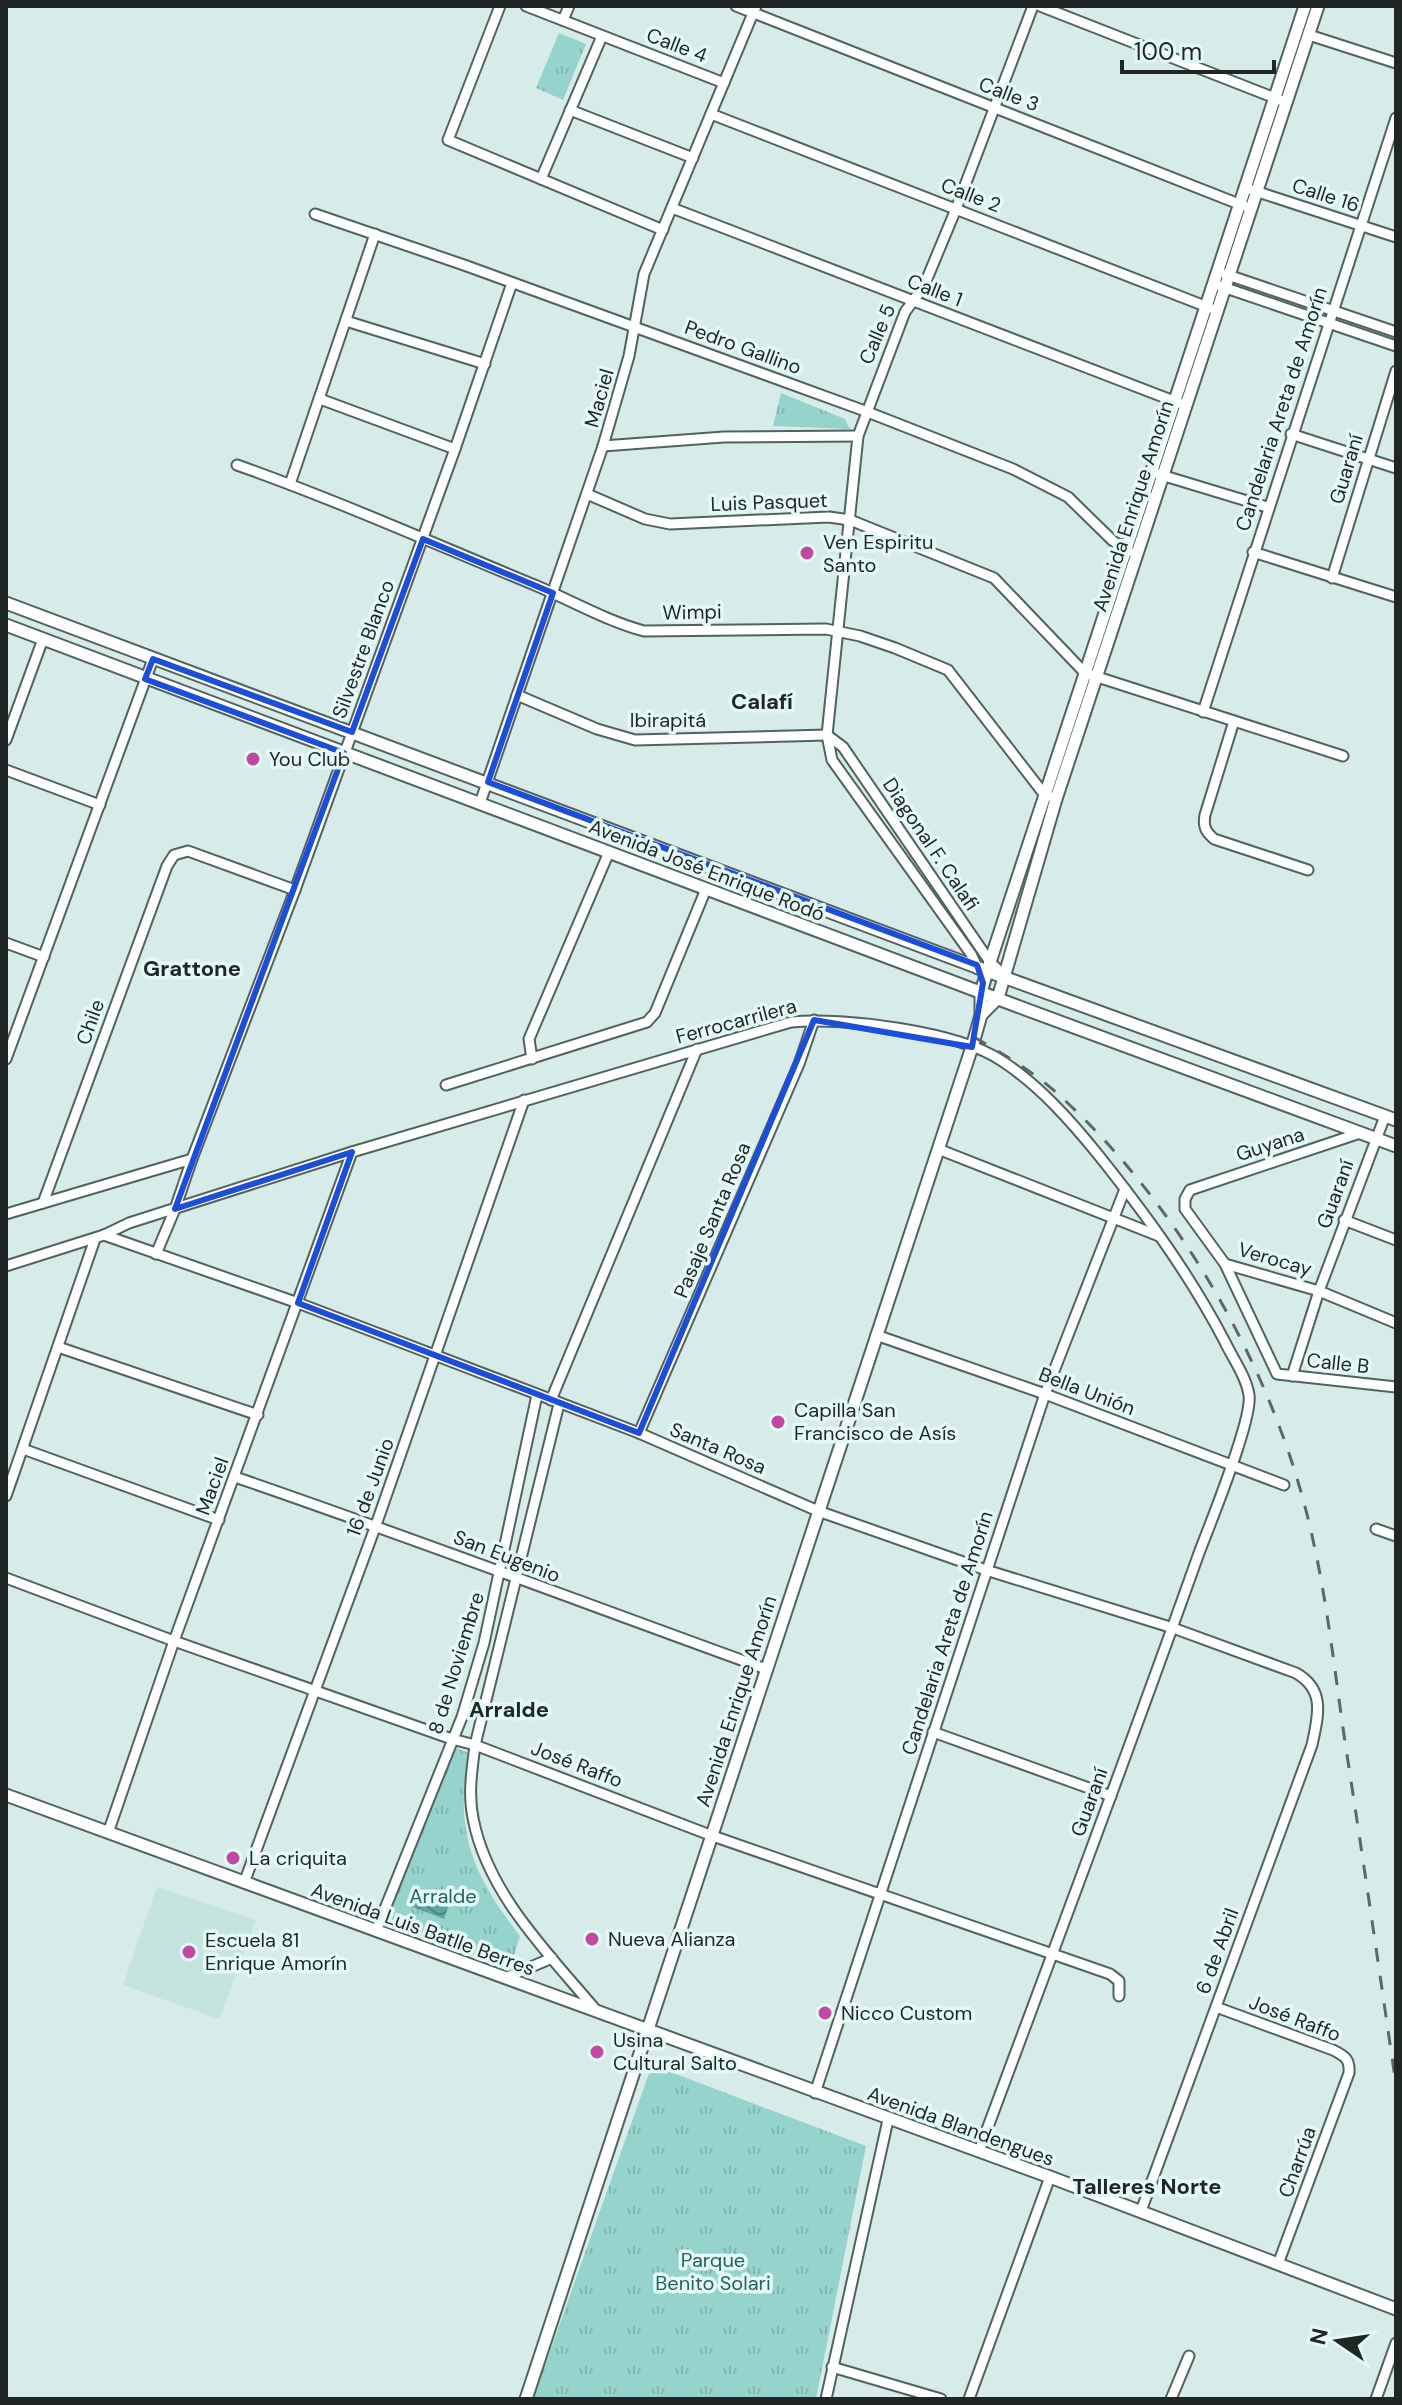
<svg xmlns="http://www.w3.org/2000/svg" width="1402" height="2405" font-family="'DM Sans',sans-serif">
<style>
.built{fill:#c5e3df}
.park{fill:url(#park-tufts)}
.water{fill:url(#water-waves)}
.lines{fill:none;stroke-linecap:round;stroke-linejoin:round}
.minor-casing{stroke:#516261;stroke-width:13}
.tertiary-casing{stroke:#516261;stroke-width:15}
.minor{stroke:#fff;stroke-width:9}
.tertiary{stroke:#fff;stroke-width:11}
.rail{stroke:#5c6866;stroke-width:3;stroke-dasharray:14 14;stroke-linecap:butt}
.marked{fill:none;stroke:#1d4ed8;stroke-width:6;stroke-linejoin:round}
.poi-dot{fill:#c04aa2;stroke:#e4f9f6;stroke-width:3}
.labels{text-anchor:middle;stroke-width:7;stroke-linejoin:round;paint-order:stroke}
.street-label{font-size:20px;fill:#1f2625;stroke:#e4f9f6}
.poi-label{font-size:20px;fill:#1f2625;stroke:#e4f9f6;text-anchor:start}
.park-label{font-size:20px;fill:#25625d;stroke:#e4f9f6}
.neighbourhood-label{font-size:22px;font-weight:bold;fill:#1f2625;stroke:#e4f9f6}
</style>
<defs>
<pattern id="park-tufts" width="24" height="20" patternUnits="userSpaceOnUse" patternTransform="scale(2)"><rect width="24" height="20" fill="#96d3cd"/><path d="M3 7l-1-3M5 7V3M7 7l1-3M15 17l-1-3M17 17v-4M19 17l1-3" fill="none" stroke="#81b5b0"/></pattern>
<pattern id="water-waves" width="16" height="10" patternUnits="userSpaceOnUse" patternTransform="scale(2)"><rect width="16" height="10" fill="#5da6a0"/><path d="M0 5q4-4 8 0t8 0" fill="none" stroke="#4c8782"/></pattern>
</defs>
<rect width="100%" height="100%" fill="#d7ebe9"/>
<!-- built -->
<polygon class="built" points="157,1887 256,1920 219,2019 123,1985"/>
<!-- park -->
<g class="park">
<polygon points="559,33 586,44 563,100 536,88"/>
<polygon points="781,393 845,419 850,429 773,426"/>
<path d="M 456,1748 L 467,1752 C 466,1773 463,1794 464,1814 C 468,1864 491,1898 520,1936 L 510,1968 L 395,1923 L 387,1918 Z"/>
<polygon points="652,2065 866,2146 816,2399 533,2399"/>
</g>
<!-- water -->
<polygon class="water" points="417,1889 450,1902 444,1919 410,1906"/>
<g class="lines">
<!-- minor casing -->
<g class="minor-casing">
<g id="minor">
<polyline points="500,6 448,140 663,230"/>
<polyline points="526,6 724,83"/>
<polyline points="736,6 1244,206"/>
<polyline points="1040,6 1280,100"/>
<polyline points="563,20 569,6"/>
<polyline points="1309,35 1396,63"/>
<polyline points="570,110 693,158"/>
<polyline points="711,114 1210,308"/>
<polyline points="541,179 602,36"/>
<polyline points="1252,190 1396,237"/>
<polyline points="672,208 1179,403"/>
<polyline points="315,214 464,265 865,411 1013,469 1068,497 1113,541 1129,551"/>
<polyline points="1225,274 1396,332"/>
<polyline points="1220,286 1396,346"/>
<polyline points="346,321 485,364"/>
<polyline points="320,399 455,449"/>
<polyline points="1291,434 1396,468"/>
<polyline points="603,446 724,437 858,436"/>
<path d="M 237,465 C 339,501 437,545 537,586 C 572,601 607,621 644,631 L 826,629 L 860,636 L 895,648 L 948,670 L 1044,794 L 1049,796"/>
<polyline points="1158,474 1267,507"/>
<polyline points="290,484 375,234"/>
<polyline points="587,494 645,519 670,524 829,517 850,520 994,578 1085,673 1343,756"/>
<polyline points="1253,552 1396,597"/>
<polyline points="1332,578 1396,371"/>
<polyline points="517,695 597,729 635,740 827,735"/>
<polyline points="1203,712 1396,118"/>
<path d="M 1234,721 L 1205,815 C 1203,826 1205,831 1214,839 L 1308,870"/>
<polyline points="827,735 843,747 990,962 1004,975"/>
<polyline points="6,740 43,639"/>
<polyline points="6,770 100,805"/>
<polyline points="480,803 603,446 629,356 644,274 756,6"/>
<polyline points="6,943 44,957"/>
<polyline points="978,969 971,954 832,760 827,735 858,436 905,312 924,286 956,209 1033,6"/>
<polyline points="6,1059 153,659"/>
<polyline points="532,1059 529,1039 609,852"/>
<polyline points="446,1085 647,1022 655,1013 706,889"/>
<polyline points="1360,1133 1190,1190 1185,1199 1185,1209 1225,1264 1319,1291 1396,1323"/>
<polyline points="938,1149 1159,1236"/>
<polyline points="43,1203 167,866 174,855 188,851 295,890"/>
<polyline points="6,1214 192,1159"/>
<polyline points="1344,1220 1396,1240"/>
<path d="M 104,1235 L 129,1223 L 352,1152 L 791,1022 C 843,1017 958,1031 1002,1061 C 1040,1086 1071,1121 1100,1157 C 1147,1216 1190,1275 1225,1342 C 1233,1359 1246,1376 1249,1395 C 1253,1419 1210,1524 1199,1553 C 1128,1753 1053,1952 979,2151"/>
<polyline points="156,1254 175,1209 192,1159 295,890 455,449 512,283"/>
<polyline points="1225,1264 1277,1374 1396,1387"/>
<path d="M 6,1266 L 104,1235 L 298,1303 L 639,1433 L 818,1511 L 986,1570 L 1173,1628 L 1296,1673 C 1326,1690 1318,1716 1312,1745 L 1141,2211"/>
<polyline points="876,1335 1045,1394 1284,1485"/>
<polyline points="58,1347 258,1415"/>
<polyline points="1292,1376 1319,1291 1385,1116"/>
<polyline points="551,1400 697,1049"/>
<path d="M 559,1404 L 475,1745 C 472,1769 468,1794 473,1818 C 487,1893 548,1953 595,2009"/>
<polyline points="639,1433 799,1064 814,1020"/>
<polyline points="23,1449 219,1520"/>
<path d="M 235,1477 C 413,1538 589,1605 766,1669"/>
<polyline points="6,1496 95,1239"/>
<polyline points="1376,1529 1396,1536"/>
<polyline points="6,1578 174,1641 452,1739 475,1745 710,1835 1110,1974 1119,1981 1119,1996"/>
<polyline points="933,1732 1111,1796"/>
<polyline points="108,1833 174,1641 352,1152"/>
<polyline points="244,1883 376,1525 524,1100"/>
<polyline points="376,1931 462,1717 484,1643 537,1395"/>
<polyline points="505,1978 552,1958"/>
<path d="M 1216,2007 L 1333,2050 C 1345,2056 1350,2059 1349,2073 L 1278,2264"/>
<polyline points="815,2093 1045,1394 1125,1189"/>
<polyline points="832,2367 941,2399"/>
<polyline points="826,2399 888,2120"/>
<polyline points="969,2399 1050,2177"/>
<polyline points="1171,2399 1189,2356"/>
<polyline points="1376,2399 1396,2343"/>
</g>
</g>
<!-- tertiary casing -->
<g class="tertiary-casing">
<g id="tertiary">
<polyline points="6,603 987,971 1396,1120"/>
<polyline points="6,625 1025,1009 1396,1146"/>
<polyline points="981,1015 998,998 1056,799 1318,6"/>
<polyline points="6,1795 1050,2177 1396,2309"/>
<polyline points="526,2399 972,1047 981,1015 981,992 990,962 1305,6"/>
</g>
</g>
<!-- minor -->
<use href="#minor" class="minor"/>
<!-- tertiary -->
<use href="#tertiary" class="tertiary"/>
<!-- rail -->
<path class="rail" d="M 974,1037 C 1003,1054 1034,1072 1059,1095 C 1182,1207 1278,1377 1313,1540 C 1329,1611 1336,1684 1347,1755 C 1364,1865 1380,1975 1396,2085"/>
</g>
<!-- marked area -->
<path class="marked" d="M 423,539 L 553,593 L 488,782 L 977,965 L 983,983 L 972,1047 L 814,1020 L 639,1433 L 298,1303 L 352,1152 L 175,1209 L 344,753 L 145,679 L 153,659 L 352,732 Z"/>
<!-- markers -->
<g class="poi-dot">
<circle cx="807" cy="553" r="8"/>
<circle cx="253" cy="759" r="8"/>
<circle cx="778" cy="1422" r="8"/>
<circle cx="233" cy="1858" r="8"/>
<circle cx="592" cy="1939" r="8"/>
<circle cx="189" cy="1952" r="8"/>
<circle cx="825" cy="2013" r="8"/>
<circle cx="597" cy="2052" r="8"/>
</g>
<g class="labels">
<!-- street labels -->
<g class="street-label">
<text transform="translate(677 45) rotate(21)" y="7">Calle 4</text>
<text transform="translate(1009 94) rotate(21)" y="7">Calle 3</text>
<text transform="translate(971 195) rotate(21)" y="7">Calle 2</text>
<text transform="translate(1326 195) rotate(18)" y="7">Calle 16</text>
<text transform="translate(935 290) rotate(21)" y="7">Calle 1</text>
<text transform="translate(877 334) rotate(-67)" y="7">Calle 5</text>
<text transform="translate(743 347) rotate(20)" y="7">Pedro Gallino</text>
<text transform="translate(599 398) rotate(-74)" y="7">Maciel</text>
<text transform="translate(1281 409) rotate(-72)" y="7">Candelaria Areta de Amorín</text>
<text transform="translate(1346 469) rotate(-73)" y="7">Guaraní</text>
<text transform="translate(769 502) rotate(-2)" y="7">Luis Pasquet</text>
<text transform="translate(1133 506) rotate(-72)" y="7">Avenida Enrique Amorín</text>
<text transform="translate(692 612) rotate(-1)" y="7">Wimpi</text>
<text transform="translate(363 649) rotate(-70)" y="7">Silvestre Blanco</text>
<text x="668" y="727">Ibirapitá</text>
<text transform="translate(931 844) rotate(56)" y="7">Diagonal F. Calafi</text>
<text transform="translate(707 870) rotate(21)" y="7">Avenida José Enrique Rodó</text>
<text transform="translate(736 1021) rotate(-15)" y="7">Ferrocarrilera</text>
<text transform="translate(90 1022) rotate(-70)" y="7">Chile</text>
<text transform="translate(1270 1144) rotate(-18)" y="7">Guyana</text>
<text transform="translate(1335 1194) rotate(-70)" y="7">Guaraní</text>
<text transform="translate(712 1220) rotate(-67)" y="7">Pasaje Santa Rosa</text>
<text transform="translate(1275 1259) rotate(16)" y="7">Verocay</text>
<text transform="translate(1338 1363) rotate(6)" y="7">Calle B</text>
<text transform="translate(1087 1391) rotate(21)" y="7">Bella Unión</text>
<text transform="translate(718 1448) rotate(23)" y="7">Santa Rosa</text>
<text transform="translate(212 1486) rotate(-70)" y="7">Maciel</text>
<text transform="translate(370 1487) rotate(-70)" y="7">16 de Junio</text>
<text transform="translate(507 1556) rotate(21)" y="7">San Eugenio</text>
<text transform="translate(947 1633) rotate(-72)" y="7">Candelaria Areta de Amorín</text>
<text transform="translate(456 1663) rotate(-73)" y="7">8 de Noviembre</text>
<text transform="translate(736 1701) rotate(-72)" y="7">Avenida Enrique Amorín</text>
<text transform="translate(577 1764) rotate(21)" y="7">José Raffo</text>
<text transform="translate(1089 1802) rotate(-70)" y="7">Guaraní</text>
<text transform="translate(423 1929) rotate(20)" y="7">Avenida Luis Batlle Berres</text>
<text transform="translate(1217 1951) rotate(-70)" y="7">6 de Abril</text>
<text transform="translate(1295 2018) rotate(21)" y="7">José Raffo</text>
<text transform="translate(961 2126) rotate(20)" y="7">Avenida Blandengues</text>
<text transform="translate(1297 2162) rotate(-70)" y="7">Charrúa</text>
</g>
<!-- poi labels -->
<g class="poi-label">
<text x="823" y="549">Ven Espiritu<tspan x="823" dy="23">Santo</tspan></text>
<text x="269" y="766">You Club</text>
<text x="794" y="1417">Capilla San<tspan x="794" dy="23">Francisco de Asís</tspan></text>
<text x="249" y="1865">La criquita</text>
<text x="608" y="1946">Nueva Alianza</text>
<text x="205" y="1947">Escuela 81<tspan x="205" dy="23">Enrique Amorín</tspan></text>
<text x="841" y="2020">Nicco Custom</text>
<text x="613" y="2047">Usina<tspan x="613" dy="23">Cultural Salto</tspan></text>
</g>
<!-- park labels -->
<g class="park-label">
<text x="443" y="1903">Arralde</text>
<text x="713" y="2267">Parque<tspan x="713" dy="23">Benito Solari</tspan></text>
</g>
<!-- neighbourhood labels -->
<g class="neighbourhood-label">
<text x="762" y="709">Calafí</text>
<text x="192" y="976">Grattone</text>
<text x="509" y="1717">Arralde</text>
<text x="1147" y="2194">Talleres Norte</text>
</g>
</g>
<!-- border -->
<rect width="1402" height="2405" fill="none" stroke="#1f2625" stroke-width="16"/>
<!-- north arrow -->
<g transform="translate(1338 2341) rotate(283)" stroke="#e4f9f6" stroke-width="6" paint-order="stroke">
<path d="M0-6L14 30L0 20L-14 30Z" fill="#1f2625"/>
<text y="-12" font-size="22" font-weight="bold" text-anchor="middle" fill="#1f2625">N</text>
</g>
<!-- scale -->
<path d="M1122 60v12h152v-12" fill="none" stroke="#1f2625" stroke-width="4"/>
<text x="1134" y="60" font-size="24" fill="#1f2625" stroke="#e4f9f6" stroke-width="6" paint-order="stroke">100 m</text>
</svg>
